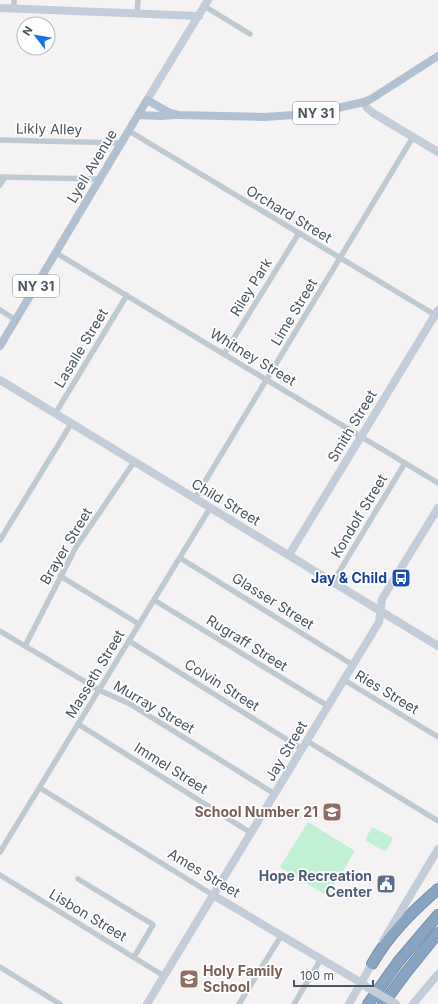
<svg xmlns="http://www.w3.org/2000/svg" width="438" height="1004" font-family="Inter,sans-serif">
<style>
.green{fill:#c0f1d4}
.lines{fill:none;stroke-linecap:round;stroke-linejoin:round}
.highway-casing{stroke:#738fad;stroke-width:12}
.street{stroke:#bfc9d1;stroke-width:5.5}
.secondary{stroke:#c2cdd9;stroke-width:8}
.primary{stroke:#b1c1d1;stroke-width:8}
.highway{stroke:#88a4c1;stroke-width:10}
.secondary-bridge{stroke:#c2cdd9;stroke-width:8}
.labels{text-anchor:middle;stroke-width:3.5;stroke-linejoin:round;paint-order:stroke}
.shield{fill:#fff;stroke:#808890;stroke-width:1}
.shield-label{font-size:13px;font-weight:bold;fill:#495560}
.street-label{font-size:14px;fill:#495560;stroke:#fff}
.transit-label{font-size:14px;font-weight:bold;fill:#164399;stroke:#fff;text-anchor:end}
.education-label{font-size:14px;font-weight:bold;fill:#785e54;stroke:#fff;text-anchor:end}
.service-label{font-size:14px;font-weight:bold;fill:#4e5e75;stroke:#fff;text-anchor:end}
</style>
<rect width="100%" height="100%" fill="#f4f2f2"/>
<!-- green -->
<g class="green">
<polygon points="308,822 355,851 329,894 324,894 280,867"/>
<polygon points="372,827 393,838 387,850 384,851 366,841 366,838"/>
</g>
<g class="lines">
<!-- highway casing -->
<g class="highway-casing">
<g id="highway">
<path d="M 372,964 C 389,934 412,912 438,889"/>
<polyline points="368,1004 398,962 438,915"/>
<polyline points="383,1004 405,974 438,933"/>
</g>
</g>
<!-- street -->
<g class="street">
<polyline points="204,6 250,34"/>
<polyline points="14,8 14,0"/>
<polyline points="137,13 138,0"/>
<polyline points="129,131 437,316"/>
<polyline points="0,140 122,143"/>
<polyline points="0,177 100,179"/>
<polyline points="0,185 5,177"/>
<polyline points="56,253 438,483"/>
<polyline points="0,310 16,320"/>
<polyline points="224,354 299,233"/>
<polyline points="55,414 127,295"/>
<polyline points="195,498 413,137"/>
<polyline points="0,540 71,424"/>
<polyline points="180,558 353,665"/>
<polyline points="60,576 139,624"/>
<polyline points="333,582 405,463"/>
<polyline points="154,600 328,706"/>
<polyline points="0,631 99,690 130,704 275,794"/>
<polyline points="129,641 302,749"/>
<polyline points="25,646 76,547 134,462"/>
<polyline points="344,680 438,737"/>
<polyline points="78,724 251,833"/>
<polyline points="307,741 438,821"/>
<polyline points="40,788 213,895"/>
<polyline points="0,852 210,508"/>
<polyline points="0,875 164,976"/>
<polyline points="78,879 152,924 153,925 134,957"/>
<polyline points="0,967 60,1004"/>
<polyline points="239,1004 281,936"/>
<polyline points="294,1004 321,959"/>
</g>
<!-- secondary -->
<g class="secondary">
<polyline points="0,8 199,16"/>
<polyline points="147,100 208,0"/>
<polyline points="364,102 367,108 373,113 438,152"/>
<polyline points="0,380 438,646"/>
<polyline points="289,555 438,310"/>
<polyline points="213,895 365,985"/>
<polyline points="383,941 438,849"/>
<polyline points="147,1004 379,622 382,599 438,508"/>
<polyline points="349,1004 374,960"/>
<polyline points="413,1004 438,974"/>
</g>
<!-- primary -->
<g class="primary">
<polyline points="138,115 161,116 174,115"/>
<polyline points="0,346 147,100 170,113 179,115 265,117 293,115 311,114 364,102 371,99 438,56"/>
</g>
<!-- highway -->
<use href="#highway" class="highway"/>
<!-- secondary-bridge -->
<polyline class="secondary-bridge" points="365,986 396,1004"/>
</g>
<!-- icons -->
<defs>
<g id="bus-square" transform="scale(1)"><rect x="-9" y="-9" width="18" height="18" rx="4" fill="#1a4fb4" stroke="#fff"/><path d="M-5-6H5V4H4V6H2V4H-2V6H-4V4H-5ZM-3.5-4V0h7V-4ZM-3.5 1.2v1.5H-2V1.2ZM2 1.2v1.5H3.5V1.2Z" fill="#fff"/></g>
<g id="school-square" transform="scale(1)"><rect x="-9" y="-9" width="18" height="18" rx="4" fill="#8d6e63" stroke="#fff"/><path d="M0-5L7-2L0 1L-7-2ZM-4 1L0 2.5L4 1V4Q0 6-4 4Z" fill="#fff"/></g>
<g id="civic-square" transform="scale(1)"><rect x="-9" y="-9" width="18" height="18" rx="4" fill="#5c6f8a" stroke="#fff"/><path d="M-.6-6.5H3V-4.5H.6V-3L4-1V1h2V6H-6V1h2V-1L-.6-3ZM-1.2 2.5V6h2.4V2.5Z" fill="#fff"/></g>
</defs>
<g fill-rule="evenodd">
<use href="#bus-square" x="401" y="578"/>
<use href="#school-square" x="332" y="812"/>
<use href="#civic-square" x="386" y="884"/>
<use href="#school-square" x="189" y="979"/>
</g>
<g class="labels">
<!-- shield labels -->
<g class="shield">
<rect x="293" y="102" width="46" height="22" rx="3"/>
<rect x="13" y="275" width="46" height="22" rx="3"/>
</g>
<g class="shield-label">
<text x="316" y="118">NY 31</text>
<text x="36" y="291">NY 31</text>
</g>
<!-- street labels -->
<g class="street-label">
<text transform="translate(49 129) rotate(1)" y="5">Likly Alley</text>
<text transform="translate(92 166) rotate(-59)" y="5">Lyell Avenue</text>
<text transform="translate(289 214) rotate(31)" y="5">Orchard Street</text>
<text transform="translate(251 287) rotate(-58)" y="5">Riley Park</text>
<text transform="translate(294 312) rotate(-59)" y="5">Lime Street</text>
<text transform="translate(81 348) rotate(-59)" y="5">Lasalle Street</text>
<text transform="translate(253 357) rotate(31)" y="5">Whitney Street</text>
<text transform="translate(352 426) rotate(-59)" y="5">Smith Street</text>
<text transform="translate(226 502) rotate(31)" y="5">Child Street</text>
<text transform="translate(359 516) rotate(-59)" y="5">Kondolf Street</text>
<text transform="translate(66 546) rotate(-59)" y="5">Brayer Street</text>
<text transform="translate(273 601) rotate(32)" y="5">Glasser Street</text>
<text transform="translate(247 643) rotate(32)" y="5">Rugraff Street</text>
<text transform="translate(95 674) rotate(-59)" y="5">Masseth Street</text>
<text transform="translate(222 685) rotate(32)" y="5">Colvin Street</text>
<text transform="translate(387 692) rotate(31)" y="5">Ries Street</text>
<text transform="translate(154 707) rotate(30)" y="5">Murray Street</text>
<text transform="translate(286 751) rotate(-59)" y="5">Jay Street</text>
<text transform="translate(171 768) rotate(32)" y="5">Immel Street</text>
<text transform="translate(204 873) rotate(31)" y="5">Ames Street</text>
<text transform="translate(88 915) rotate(31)" y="5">Lisbon Street</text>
</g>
<!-- transit labels -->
<g class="transit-label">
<text x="387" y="583">Jay &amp; Child</text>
</g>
<!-- education labels -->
<g class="education-label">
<text x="318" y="817">School Number 21</text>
<text x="203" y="976" text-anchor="start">Holy Family<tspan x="203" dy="16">School</tspan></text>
</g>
<!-- service labels -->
<g class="service-label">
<text x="372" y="881">Hope Recreation<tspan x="372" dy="16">Center</tspan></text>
</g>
</g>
<!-- north arrow -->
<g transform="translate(36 36) rotate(301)"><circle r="19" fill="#ffffff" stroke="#b6bbbf"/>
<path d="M0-3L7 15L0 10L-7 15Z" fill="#1471ec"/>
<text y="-6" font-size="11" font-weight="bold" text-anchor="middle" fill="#495560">N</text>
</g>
<!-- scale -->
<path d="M294 980v6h79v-6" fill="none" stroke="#495560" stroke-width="2"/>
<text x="300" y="980" font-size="12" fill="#495560" stroke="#ffffff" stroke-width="3" paint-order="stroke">100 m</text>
</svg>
